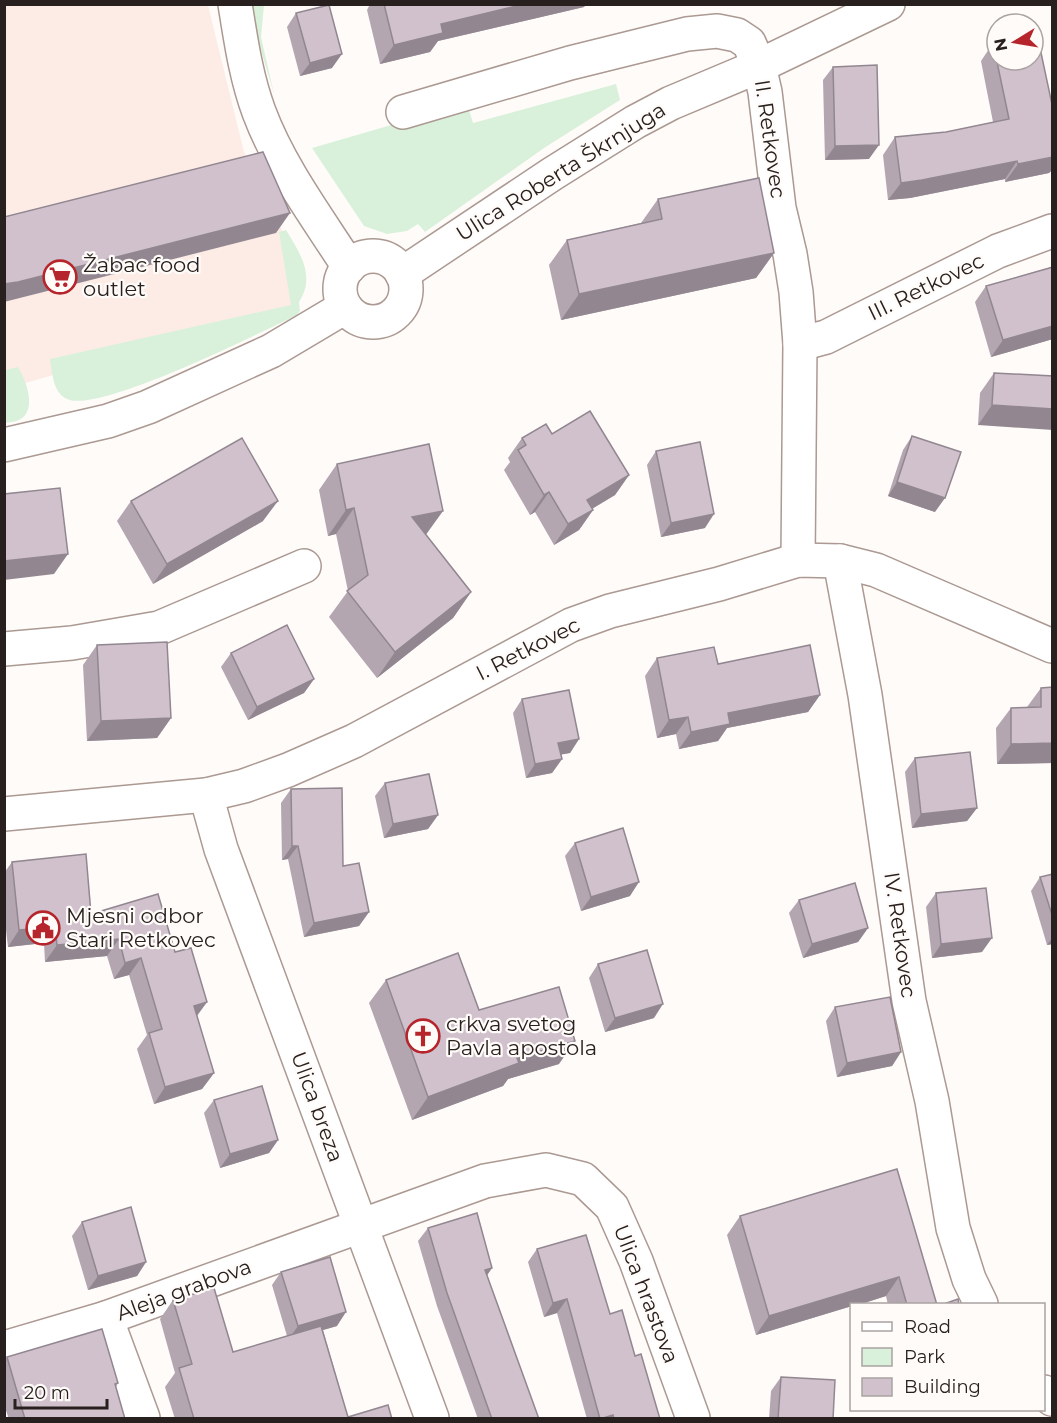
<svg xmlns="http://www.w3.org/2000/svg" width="1057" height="1423" font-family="Montserrat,sans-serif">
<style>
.built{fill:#fdece6}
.green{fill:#d9f1da}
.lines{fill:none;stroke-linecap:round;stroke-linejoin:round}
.minor-casing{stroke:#ab9992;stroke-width:36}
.minor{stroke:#fff;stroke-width:33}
.wall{fill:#b3a6b0}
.shaded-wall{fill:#928790}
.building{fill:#d0c1cd;stroke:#928790;stroke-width:1.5}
.labels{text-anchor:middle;stroke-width:4.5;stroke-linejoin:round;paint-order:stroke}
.street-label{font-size:21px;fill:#28201e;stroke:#fffbf9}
.poi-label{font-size:21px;fill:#28201e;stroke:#fffbf9;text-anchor:start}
</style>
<rect width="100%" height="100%" fill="#fffbf9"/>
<!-- built -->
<polygon class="built" points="5,5 208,5 244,152 286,238 296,305 5,389"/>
<!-- green -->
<g class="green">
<polygon points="251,5 264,5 261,37 274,94 262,54"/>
<polygon points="616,84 620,100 544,148 425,232 418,224 407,231 387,234 364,226 312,148 467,103 473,123"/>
<path d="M 286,230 C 300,253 316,276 299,302 L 300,311 L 297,315 C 261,332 99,414 67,399 C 53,393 52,372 50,359 L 291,305 L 279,232 Z"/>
<path d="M 18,367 C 26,380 38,411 19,420 C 15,422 9,422 5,423 L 5,370 Z"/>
</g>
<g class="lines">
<!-- minor casing -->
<g class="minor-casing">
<g id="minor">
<path d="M 235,4 C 241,41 246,77 259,112 C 280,168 317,217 349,267"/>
<polyline points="403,112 570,63 687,34 717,31 737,35 749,43 759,66 765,92 779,208 790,254 796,292 800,344 798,560"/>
<circle cx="373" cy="289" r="33"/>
<polyline points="402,274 552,174 635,122 671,103 759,66 888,4"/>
<polyline points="800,344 826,337 998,251 1052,231"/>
<polyline points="4,445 108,421 148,407 271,351 345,307"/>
<polyline points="840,561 865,695 909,1001 932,1101 953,1228 969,1279 981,1304"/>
<polyline points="4,649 72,643 159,628 304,566"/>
<polyline points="206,795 221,849 432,1418"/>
<polyline points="4,814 206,795 244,786 288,770 354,741 571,625 610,611 719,584 798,560 840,561 876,570 1052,646"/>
<polyline points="106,1318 143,1418"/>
<polyline points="4,1348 106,1318 485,1181 546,1170 583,1179 612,1207 636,1261 693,1418"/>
<polyline points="1044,1392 1052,1399"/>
</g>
</g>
<!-- minor -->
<use href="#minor" class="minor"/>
</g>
<!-- wall -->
<g class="wall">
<polygon points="370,4 586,4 584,7 438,41 430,52 380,64 367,10"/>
<polygon points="296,13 332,68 300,76 287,27"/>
<polygon points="993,43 1053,109 1053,169 1049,173 1005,182 1005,179 910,198 888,200 883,155 895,137 946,132 993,122 981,61"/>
<polygon points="833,67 869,159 825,160 823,80"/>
<polygon points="658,199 774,253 756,278 561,320 549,265 567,240 641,223"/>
<polygon points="1053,264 1053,339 991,357 975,302 986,286 1051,267 1051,266"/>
<polygon points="994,373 1053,376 978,425 980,393"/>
<polygon points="552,434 629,475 615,495 592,509 593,510 579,530 554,545 535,512 530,515 504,470 510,462 508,458 522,438"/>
<polygon points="912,436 935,512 888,496 903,450"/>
<polygon points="656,451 705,528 661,537 647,465"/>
<polygon points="337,464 426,535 471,592 453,618 377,678 329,617 348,591 336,534 328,536 319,490"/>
<polygon points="131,501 263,521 153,584 117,521"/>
<polygon points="97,645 171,718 157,738 87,741 83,665"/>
<polygon points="231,653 314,679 304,693 248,720 221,667"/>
<polygon points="657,658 718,664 820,695 808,712 727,728 718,741 679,749 676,734 657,738 645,676"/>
<polygon points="1041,688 1053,763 997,764 996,728 1011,708 1027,707"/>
<polygon points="522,699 579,739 570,753 561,754 562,759 552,773 526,778 513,713"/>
<polygon points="915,758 977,808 967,821 912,828 905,772"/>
<polygon points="385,783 438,815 428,829 384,838 375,796"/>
<polygon points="291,789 343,866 369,912 359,926 304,937 288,859 282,860 281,803"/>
<polygon points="575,843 630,896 581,911 565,856"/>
<polygon points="12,862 91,914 175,952 207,1002 197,1016 214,1073 202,1089 154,1104 137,1049 147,1035 129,975 114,979 107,956 45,962 44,943 8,947 4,913 4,873"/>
<polygon points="1053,874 1053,944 1047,945 1031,891 1040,877"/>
<polygon points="936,893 982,952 932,958 926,907"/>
<polygon points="799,900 868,928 858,942 803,958 789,913"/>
<polygon points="598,964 654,1018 605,1032 589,978"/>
<polygon points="386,980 479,1010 559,1064 508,1079 503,1086 412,1120 369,1003"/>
<polygon points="835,1007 901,1052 892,1066 837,1077 826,1021"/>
<polygon points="214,1100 278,1140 269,1153 220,1168 204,1113"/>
<polygon points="897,1169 937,1305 888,1305 886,1296 858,1305 852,1305 852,1306 756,1335 727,1235 740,1216"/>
<polygon points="82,1222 146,1262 137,1276 88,1290 72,1236"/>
<polygon points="428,1228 492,1268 487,1275 539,1419 478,1419 437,1306 418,1241"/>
<polygon points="537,1249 610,1314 635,1356 660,1419 587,1419 557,1313 544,1317 528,1262"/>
<polygon points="281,1272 337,1326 323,1330 348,1417 392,1419 175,1419 165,1387 175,1373 160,1319 173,1300 233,1352 287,1336 272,1285"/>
<polygon points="7,1357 118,1383 116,1387 125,1419 9,1419 4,1405 4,1361"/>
<polygon points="781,1377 833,1419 769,1419 771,1391"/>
</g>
<!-- shaded-wall -->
<g class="shaded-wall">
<polygon points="525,4 586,4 584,7 438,41 430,52 380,64 394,45 441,24"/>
<polygon points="342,54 332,68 300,76 310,63"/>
<polygon points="879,145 869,159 825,160 835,146"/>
<polygon points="1053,157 1053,169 1049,173 1005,182 1018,164"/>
<polygon points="1017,161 1005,179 910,198 888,200 901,183"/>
<polygon points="290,213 276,233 4,302 4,284"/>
<polygon points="774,253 756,278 561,320 579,294"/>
<polygon points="1053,326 1053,339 991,357 1003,340"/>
<polygon points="992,405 1053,409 1053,430 978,425"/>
<polygon points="629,475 615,495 573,520 587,500"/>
<polygon points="897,482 945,498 935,512 888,496"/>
<polygon points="549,492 535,512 530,515 544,495"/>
<polygon points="278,501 263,521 153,584 167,564"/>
<polygon points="354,508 336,534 328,536 346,510"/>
<polygon points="593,510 579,530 554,545 568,524"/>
<polygon points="443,511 425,536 412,517"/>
<polygon points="714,514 705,528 661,537 671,523"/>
<polygon points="68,554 54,574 4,580 4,561"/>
<polygon points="471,592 453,618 377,678 395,652"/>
<polygon points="314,679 304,693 248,720 257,707"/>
<polygon points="820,695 808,712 727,728 718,741 679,749 691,732 728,713"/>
<polygon points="688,717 676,734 657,738 669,720"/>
<polygon points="171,718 157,738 87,741 101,721"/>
<polygon points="579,739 570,753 548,757 558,743"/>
<polygon points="1053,743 1053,763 997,764 1011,744"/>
<polygon points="562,759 552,773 526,778 535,764"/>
<polygon points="977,808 967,821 912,828 921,814"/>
<polygon points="438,815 428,829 384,838 393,824"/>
<polygon points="292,846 298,846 288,859 282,860"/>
<polygon points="639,882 630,896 581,911 591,897"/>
<polygon points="369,912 359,926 304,937 314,923"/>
<polygon points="55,927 44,943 8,947 19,930"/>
<polygon points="868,928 858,942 803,958 812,944"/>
<polygon points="1053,937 1053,944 1047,945"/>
<polygon points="992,938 982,952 932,958 941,944"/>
<polygon points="119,939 107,956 45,962 57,945"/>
<polygon points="141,958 129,975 114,979 125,963"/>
<polygon points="207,1002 195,1018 194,1006"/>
<polygon points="663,1004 654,1018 605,1032 615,1018"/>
<polygon points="575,1041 559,1064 508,1079 503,1086 412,1120 428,1097 517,1058"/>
<polygon points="901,1052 892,1066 837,1077 847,1063"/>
<polygon points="214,1073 202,1089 154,1104 165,1087"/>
<polygon points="278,1140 269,1153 220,1168 230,1154"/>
<polygon points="146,1262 137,1276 88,1290 98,1276"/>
<polygon points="492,1268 483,1281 485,1270"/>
<polygon points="899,1277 886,1296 858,1305 852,1305 852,1306 756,1335 769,1316"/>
<polygon points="567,1299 557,1313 544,1317 553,1303"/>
<polygon points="346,1312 337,1326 288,1340 298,1326"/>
<polygon points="613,1415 611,1419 601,1419"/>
</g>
<!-- building -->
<g class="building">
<polygon points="384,4 525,4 441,24 443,33 394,45"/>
<polygon points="329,5 342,54 310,63 296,13"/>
<polygon points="1037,34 1053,109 1053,157 1018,164 1017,161 922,180 901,183 895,137 946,132 1009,119 993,43 997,42 997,60 1033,60 1033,35"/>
<polygon points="877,65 879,145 835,146 833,67"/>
<polygon points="263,152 290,213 18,282 4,284 4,217"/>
<polygon points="759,178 774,253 579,294 567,240 662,219 658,199"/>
<polygon points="1053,267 1053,326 1003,340 986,286"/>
<polygon points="994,373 1053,376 1053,409 992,405"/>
<polygon points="590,411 629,475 587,500 593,510 568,524 549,492 544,495 518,450 526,445 522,438 546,424 552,434"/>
<polygon points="912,436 961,452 945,498 897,482"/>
<polygon points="242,438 278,501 167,564 131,501"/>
<polygon points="700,442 714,514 671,523 656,451"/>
<polygon points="429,444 443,511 412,517 471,592 395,652 347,591 368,575 354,508 346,510 337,464"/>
<polygon points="60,488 68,554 4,561 4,494"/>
<polygon points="287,625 314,679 257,707 231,653"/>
<polygon points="167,642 171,718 101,721 97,645"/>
<polygon points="810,645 820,695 728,713 730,724 691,732 688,717 669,720 657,658 714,647 718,664"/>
<polygon points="1053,687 1053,743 1011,744 1011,708 1041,707 1041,688"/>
<polygon points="569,690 579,739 558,743 562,759 535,764 522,699"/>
<polygon points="970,752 977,808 921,814 915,758"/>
<polygon points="429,774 438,815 393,824 385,783"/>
<polygon points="342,788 343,866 359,863 369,912 314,923 298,846 292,846 291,789"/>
<polygon points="623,828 639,882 591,897 575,843"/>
<polygon points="86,854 91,914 158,894 175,952 191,948 207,1002 194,1006 214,1073 165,1087 149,1033 162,1029 141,958 125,963 119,939 57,945 55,927 19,930 12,862"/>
<polygon points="1053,874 1053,918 1040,877"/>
<polygon points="855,883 868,928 812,944 799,900"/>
<polygon points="986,888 992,938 941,944 936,893"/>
<polygon points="647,950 663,1004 615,1018 598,964"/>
<polygon points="458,953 479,1010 559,987 575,1041 517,1058 519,1063 428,1097 386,980"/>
<polygon points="890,997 901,1052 847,1063 835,1007"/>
<polygon points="262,1086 278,1140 230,1154 214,1100"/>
<polygon points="897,1169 937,1305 907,1305 899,1277 769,1316 740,1216"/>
<polygon points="131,1207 146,1262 98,1276 82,1222"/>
<polygon points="477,1213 492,1268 485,1270 539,1419 492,1419 447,1293 428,1228"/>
<polygon points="586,1235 610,1314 622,1310 635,1356 641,1354 660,1419 614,1419 613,1415 600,1419 567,1299 553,1303 537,1249"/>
<polygon points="330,1257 346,1312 298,1326 281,1272"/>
<polygon points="214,1288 233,1352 321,1326 348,1417 388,1405 392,1419 197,1419 197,1418 194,1419 179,1368 192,1364 173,1300"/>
<polygon points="958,1299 959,1305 941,1305"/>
<polygon points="102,1329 118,1383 115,1384 125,1419 25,1419 7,1357"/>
<polygon points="781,1377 835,1380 833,1419 778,1419"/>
</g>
<!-- icons -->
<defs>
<g id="supermarket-ring" transform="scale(1.725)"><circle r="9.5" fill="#fffbf9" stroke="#b5252b" stroke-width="1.5"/><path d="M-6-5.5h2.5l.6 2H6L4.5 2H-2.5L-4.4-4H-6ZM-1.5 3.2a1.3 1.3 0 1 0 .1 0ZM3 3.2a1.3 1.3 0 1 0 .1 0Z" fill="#b5252b"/></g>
<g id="civic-ring" transform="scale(1.725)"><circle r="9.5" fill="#fffbf9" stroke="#b5252b" stroke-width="1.5"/><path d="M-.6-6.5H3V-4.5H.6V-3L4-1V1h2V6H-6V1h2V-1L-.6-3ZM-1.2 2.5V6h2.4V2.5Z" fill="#b5252b"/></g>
<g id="church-ring" transform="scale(1.725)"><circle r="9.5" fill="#fffbf9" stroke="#b5252b" stroke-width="1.5"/><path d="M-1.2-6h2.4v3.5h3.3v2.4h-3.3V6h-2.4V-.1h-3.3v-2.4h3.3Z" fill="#b5252b"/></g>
</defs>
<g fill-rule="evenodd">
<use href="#supermarket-ring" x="60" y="277"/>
<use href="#civic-ring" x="43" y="928"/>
<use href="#church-ring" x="423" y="1036"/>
</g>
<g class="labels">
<!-- street labels -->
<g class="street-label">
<text transform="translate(770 139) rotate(82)" y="7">II. Retkovec</text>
<text transform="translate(561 172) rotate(-32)" y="7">Ulica Roberta Škrnjuga</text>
<text transform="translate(926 287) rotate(-26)" y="7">III. Retkovec</text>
<text transform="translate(528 649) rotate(-27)" y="7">I. Retkovec</text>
<text transform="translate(900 935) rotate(82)" y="7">IV. Retkovec</text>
<text transform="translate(317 1107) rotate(70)" y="7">Ulica breza</text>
<text transform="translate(184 1290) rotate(-20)" y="7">Aleja grabova</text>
<text transform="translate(646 1294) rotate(69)" y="7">Ulica hrastova</text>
</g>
<!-- poi labels -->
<g class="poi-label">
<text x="83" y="272">Žabac food<tspan x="83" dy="24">outlet</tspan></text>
<text x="66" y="923">Mjesni odbor<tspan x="66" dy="24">Stari Retkovec</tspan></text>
<text x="446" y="1031">crkva svetog<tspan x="446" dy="24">Pavla apostola</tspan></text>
</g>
</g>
<!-- border -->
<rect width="1057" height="1423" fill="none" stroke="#28201e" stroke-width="12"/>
<!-- legend -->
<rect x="850" y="1303" width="195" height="108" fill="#fffbf9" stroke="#a9a3a1" stroke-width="1.5"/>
<rect x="862" y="1322" width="30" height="9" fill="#ffffff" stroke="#a9a3a1" stroke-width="1.5"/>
<text x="904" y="1333" font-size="18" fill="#28201e">Road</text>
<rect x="862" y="1348" width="30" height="18" fill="#d9f1da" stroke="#a9a3a1" stroke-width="1.5"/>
<text x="904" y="1363" font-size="18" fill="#28201e">Park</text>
<rect x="862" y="1378" width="30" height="18" fill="#d0c1cd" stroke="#a9a3a1" stroke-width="1.5"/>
<text x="904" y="1393" font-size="18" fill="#28201e">Building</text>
<!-- north arrow -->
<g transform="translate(1015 42) rotate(259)"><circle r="28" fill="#fffbf9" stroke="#a9a3a1" stroke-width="1.5"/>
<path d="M0-4.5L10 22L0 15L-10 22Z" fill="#b5252b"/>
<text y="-9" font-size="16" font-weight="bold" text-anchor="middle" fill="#28201e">N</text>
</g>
<!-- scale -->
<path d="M15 1399v9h92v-9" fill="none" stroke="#28201e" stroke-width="3"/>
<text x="24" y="1399" font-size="18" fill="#28201e" stroke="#fffbf9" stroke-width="4.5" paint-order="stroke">20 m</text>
</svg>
